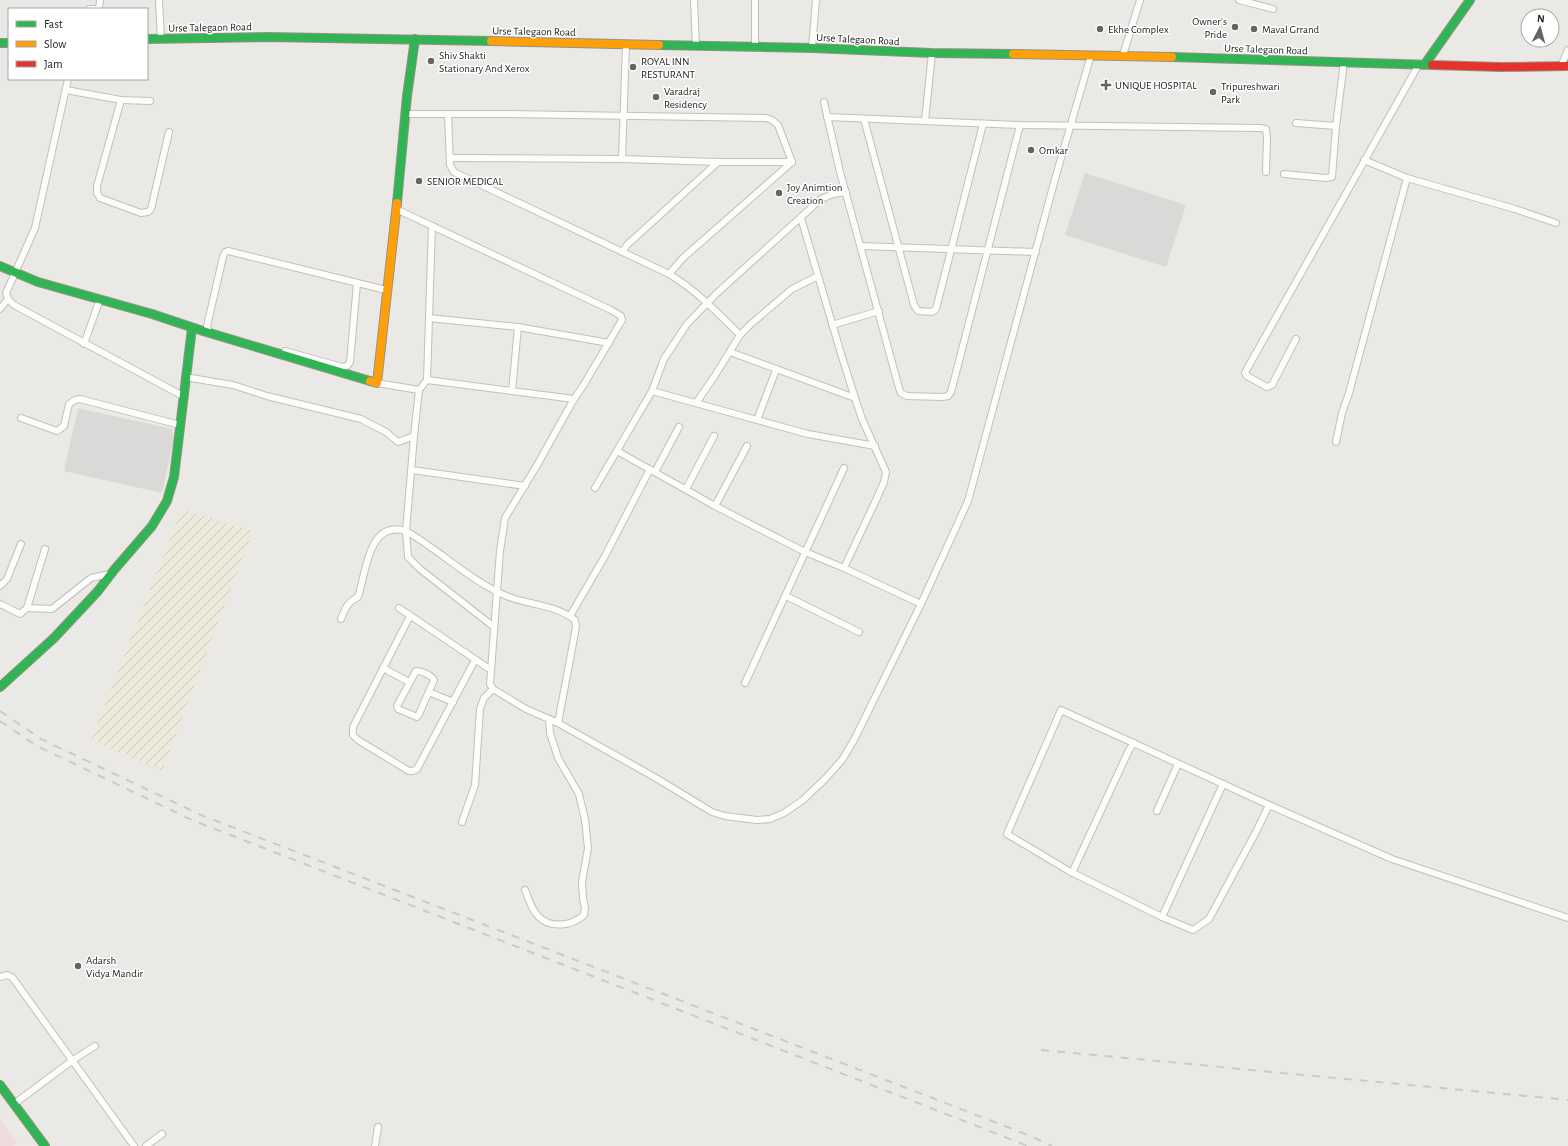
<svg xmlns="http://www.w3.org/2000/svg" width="1568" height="1146" font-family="'Alegreya Sans',sans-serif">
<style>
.residential{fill:#dad9d7}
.commercial{fill:#eddddd}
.farmland{fill:url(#farmland-furrows)}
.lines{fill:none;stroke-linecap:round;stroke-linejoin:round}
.street-casing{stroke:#c1c0be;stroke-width:8}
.fast-casing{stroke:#94937f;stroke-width:10}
.slow-casing{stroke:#94937f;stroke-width:10}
.jam-casing{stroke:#94937f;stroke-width:10}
.street{stroke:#fcfcfb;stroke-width:6}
.fast{stroke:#30b455;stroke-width:8}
.slow{stroke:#ff9f0a;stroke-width:8}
.jam{stroke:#e5322d;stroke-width:8}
.rail{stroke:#cacac9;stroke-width:2;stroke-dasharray:8 8;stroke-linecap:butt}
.poi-dot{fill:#656463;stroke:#fff;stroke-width:1.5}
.labels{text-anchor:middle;stroke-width:3;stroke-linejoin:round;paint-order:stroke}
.poi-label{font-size:11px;fill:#1d1d1d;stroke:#fff;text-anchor:start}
.street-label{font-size:11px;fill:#1d1d1d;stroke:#fff}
</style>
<defs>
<pattern id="farmland-furrows" width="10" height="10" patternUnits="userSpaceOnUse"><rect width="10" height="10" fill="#eceada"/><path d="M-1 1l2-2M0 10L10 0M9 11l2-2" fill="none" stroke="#cac8bb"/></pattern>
</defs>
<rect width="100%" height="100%" fill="#ebe9e6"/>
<!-- residential -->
<g class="residential">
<polygon points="1085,173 1186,205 1166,267 1065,235"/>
<polygon points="78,408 172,429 174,438 162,493 64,471"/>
</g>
<!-- commercial -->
<polygon class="commercial" points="0,1119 18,1143 13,1146 0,1146"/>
<!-- farmland -->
<polygon class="farmland" points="182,509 253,531 162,771 91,740"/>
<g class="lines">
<!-- street casing -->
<g class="street-casing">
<g id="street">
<polyline points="159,0 161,39"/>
<polyline points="694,0 696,46"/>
<polyline points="755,0 755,47"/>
<polyline points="1239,0 1273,9"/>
<polyline points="89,9 99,9"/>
<polyline points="99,9 100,0"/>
<polyline points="812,48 816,0"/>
<polyline points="1123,55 1140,0"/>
<polyline points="1561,66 1568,50"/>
<polyline points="68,79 35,228 6,293 8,299 14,305 183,396"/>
<polyline points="66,90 121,100 150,101"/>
<polyline points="121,100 97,186 97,193 100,198 141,213 148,212 151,209 169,132"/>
<polyline points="824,102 840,172 899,388 901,393 907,396 943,397 948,396 951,392 1020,125"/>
<polyline points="405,114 506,114 766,118 772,120 778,125 792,162 683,258 669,274"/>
<path d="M 448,114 L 450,165 L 454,172 L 669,274 C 696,290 719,314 740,335"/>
<polyline points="827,117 1020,125 1260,128 1266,129 1267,138 1266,172"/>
<polyline points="864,119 914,305 918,311 932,312 936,309 983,124"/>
<polyline points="925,121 932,53"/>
<polyline points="1336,126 1344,62"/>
<polyline points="450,158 622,159 718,162 792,162"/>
<polyline points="622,159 626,45"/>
<polyline points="1364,160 1407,178 1515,209 1556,223"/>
<polyline points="1284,174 1326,178 1332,177 1336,126 1296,123"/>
<polyline points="396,209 611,310 621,316 622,320 583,386 574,399 536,467 505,518 500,551 490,684 493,689 526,709 558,723 656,778 712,812 725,816 757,820 770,819 784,813 803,800 826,778 842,760 854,740 921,604 968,501 1055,179 1091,55"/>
<polyline points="801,218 842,357 855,398 862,419 886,472 884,482 877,498 844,568"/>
<polyline points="432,226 427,380 419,390 414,436 406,531 408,557 420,569 494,627"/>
<polyline points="861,246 1036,252"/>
<polyline points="622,252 627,245 718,162"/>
<polyline points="0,309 8,299"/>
<polyline points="429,318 518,327 609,343"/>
<polyline points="832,325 879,311"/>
<polyline points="209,333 207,326 223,257 225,252 228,251 386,290"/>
<polyline points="1296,339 1272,385 1267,387 1247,376 1245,373 1247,369 1419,64"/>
<polyline points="84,344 100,299"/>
<polyline points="285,351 342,367 347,366 350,362 357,283"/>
<polyline points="730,352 855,398"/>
<polyline points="185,377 233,385 267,396 361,419 386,432 398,442 414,436"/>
<polyline points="427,380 574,399"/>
<polyline points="377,383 419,390"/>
<polyline points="512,391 518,327"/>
<polyline points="652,391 808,434 875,446"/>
<polyline points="696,403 714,377 740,335 751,324 792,289 818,276"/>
<polyline points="21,418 57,431 64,426 69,404 75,400 80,399 180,425"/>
<polyline points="757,420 776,370"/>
<polyline points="1336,442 1342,413 1349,393 1407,178"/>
<polyline points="617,451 715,506 805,552 844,568 921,604"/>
<polyline points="412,470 525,486"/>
<polyline points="655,472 679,427"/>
<polyline points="595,488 652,391 664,359 687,324 716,294 821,199 833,194 846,192"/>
<polyline points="686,489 714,436"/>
<polyline points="715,506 747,446"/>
<polyline points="0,586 7,579 21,544"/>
<polyline points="786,596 859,632"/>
<polyline points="0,604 20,614 27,608 45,549"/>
<polyline points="27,608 52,609 91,578 110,574"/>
<polyline points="399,608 491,670"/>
<polyline points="410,616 353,727 353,735 358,740 409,771 413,771 417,769 475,660"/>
<polyline points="570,616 605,556 650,469"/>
<path d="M 341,619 C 345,608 348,602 358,597 C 366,574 368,519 406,531 C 441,551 471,582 509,597 C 531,605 556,605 575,620 L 576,627 L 571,654 L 558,723"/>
<polyline points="383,668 409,682"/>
<path d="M 416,671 C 422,671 431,675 434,680 L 419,714 L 417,717 L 398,709 L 397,706 Z"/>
<polyline points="745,683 844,468"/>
<polyline points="429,692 453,702"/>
<polyline points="1269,805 1256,832 1209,919 1193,930 1162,917 1069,871 1007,834 1061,710 1269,805 1392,859 1568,918"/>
<polyline points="1157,811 1178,764"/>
<polyline points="462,822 475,785 480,709 484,698 493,689"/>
<polyline points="1072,873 1129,750 1134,743"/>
<path d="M 525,890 C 529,899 531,909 538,916 C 550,929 572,926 584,915 L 585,908 L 583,899 L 582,882 L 588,848 L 585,820 L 579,794 L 558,758 L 550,733 L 549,719"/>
<polyline points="1162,917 1223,784"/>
<polyline points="0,977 7,975 12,977 134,1146"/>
<polyline points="14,1104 73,1060 95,1046"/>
<polyline points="146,1146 162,1134"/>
<polyline points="375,1146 378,1127"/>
</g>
</g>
<!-- fast casing -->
<g class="fast-casing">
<g id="fast">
<polyline points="147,39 268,37 491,41"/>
<polyline points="0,43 9,43"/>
<polyline points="659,45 812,48 932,53 1013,54"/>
<polyline points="1172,57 1432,65"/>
<polyline points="1425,64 1470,0"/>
<polyline points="397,203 407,96 415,39"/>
<polyline points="0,266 38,282 152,314 203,331 370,381"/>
<polyline points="0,687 54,638 98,591 114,570 152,526 167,501 174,477 192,328"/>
<polyline points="0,1085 45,1146"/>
</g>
</g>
<!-- slow casing -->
<g class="slow-casing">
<g id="slow">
<polyline points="491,41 659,45"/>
<polyline points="1013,54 1172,57"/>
<polyline points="370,381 377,383 397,203"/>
</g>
</g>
<!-- jam casing -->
<g class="jam-casing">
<polyline id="jam" points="1432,65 1501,67 1568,66"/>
</g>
<!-- street -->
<use href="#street" class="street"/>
<!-- fast -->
<use href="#fast" class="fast"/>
<!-- slow -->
<use href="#slow" class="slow"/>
<!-- jam -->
<use href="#jam" class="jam"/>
<!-- rail -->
<g class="rail">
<polyline points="0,711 41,739 201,815 1028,1135 1052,1146"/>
<polyline points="0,721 37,746 192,820 1028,1146"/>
<polyline points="1041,1050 1568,1100"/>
</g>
</g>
<!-- markers -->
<g class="poi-dot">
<circle cx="1235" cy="27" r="4"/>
<circle cx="1100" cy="29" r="4"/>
<circle cx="1254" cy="29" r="4"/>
<circle cx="431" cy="61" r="4"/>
<circle cx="633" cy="67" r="4"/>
<path d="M1104 79h4v4h4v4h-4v4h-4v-4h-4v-4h4z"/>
<circle cx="1213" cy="92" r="4"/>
<circle cx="656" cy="97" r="4"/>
<circle cx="1031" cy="150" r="4"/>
<circle cx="419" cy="181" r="4"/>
<circle cx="779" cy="193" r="4"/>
<circle cx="78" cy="966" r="4"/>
</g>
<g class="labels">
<!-- poi labels -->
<g class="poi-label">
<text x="1227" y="25" text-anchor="end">Owner's<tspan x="1227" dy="13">Pride</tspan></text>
<text x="1108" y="33">Ekhe Complex</text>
<text x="1262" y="33">Maval Grrand</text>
<text x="439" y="59">Shiv Shakti<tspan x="439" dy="13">Stationary And Xerox</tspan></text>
<text x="641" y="65">ROYAL INN<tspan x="641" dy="13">RESTURANT</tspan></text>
<text x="1115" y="89">UNIQUE HOSPITAL</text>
<text x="1221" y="90">Tripureshwari<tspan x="1221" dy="13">Park</tspan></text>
<text x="664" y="95">Varadraj<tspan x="664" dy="13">Residency</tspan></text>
<text x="1039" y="154">Omkar</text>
<text x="427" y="185">SENIOR MEDICAL</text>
<text x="787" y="191">Joy Animtion<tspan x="787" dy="13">Creation</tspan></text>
<text x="86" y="964">Adarsh<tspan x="86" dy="13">Vidya Mandir</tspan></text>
</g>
<!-- street labels -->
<g class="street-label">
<text transform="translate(210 27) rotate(-1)" y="4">Urse Talegaon Road</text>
<text transform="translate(534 31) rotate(1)" y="4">Urse Talegaon Road</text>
<text transform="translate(858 39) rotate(3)" y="4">Urse Talegaon Road</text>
<text transform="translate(1266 49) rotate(2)" y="4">Urse Talegaon Road</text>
</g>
</g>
<!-- legend -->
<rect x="8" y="8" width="140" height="72" fill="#ffffff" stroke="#a5a5a5"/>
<rect x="16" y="21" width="20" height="6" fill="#30b455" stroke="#a5a5a5"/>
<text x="44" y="28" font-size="12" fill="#1d1d1d">Fast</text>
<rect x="16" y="41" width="20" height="6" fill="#ff9f0a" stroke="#a5a5a5"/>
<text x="44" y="48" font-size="12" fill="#1d1d1d">Slow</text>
<rect x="16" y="61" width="20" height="6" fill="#e5322d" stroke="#a5a5a5"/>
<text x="44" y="68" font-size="12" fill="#1d1d1d">Jam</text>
<!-- north arrow -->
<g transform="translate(1540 28) rotate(6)"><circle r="19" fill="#ffffff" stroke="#a5a5a5"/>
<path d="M0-3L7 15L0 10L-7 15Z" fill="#656463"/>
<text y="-6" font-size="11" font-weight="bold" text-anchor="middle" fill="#1d1d1d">N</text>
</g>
</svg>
